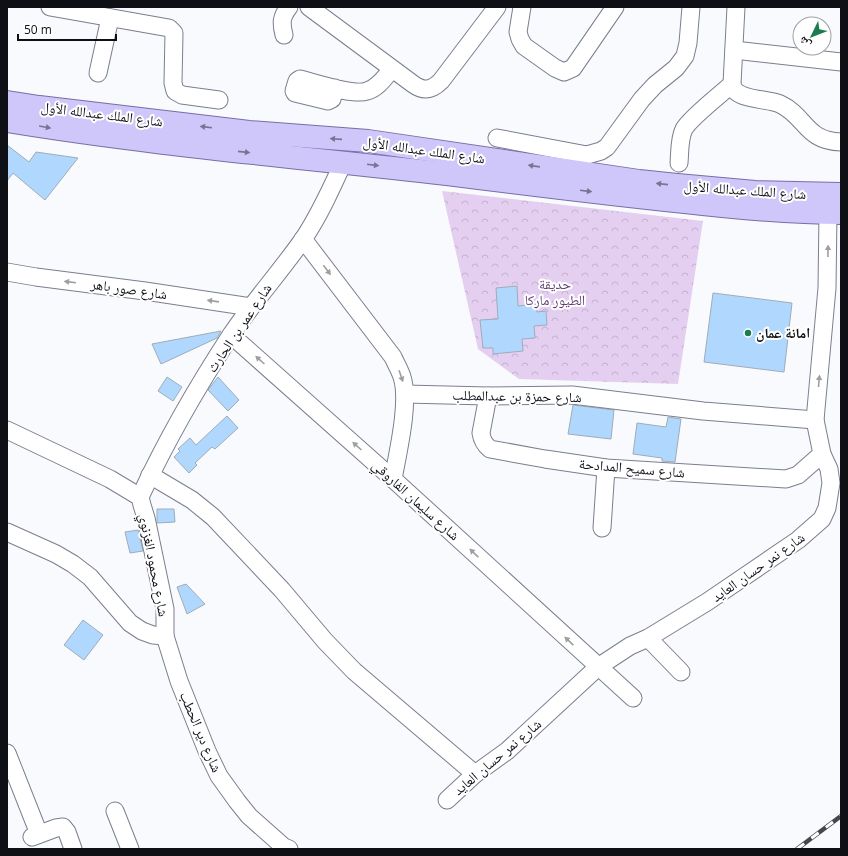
<svg xmlns="http://www.w3.org/2000/svg" width="848" height="856" font-family="'Open Sans','Noto Naskh Arabic',sans-serif">
<style>
.park{fill:url(#park-crowns)}
.building{fill:#b0d8fe;stroke:#9facb8}
.lines{fill:none;stroke-linecap:round;stroke-linejoin:round}
.minor-casing{stroke:#7a7f8d;stroke-width:19}
.major-casing{stroke:#776ea7;stroke-width:24}
.minor{stroke:#fff;stroke-width:17}
.major{stroke:#cfc6f9;stroke-width:22}
.rail-casing{stroke:#46474d;stroke-width:4.5}
.rail{stroke:#fff;stroke-width:3;stroke-dasharray:9;stroke-linecap:butt}
.oneway{fill:#787493}
.oneway2{fill:#9f9fa2}
.poi-dot{fill:#1d7b51;stroke:#fff;stroke-width:1.5}
.labels{text-anchor:middle;stroke-width:4;stroke-linejoin:round;paint-order:stroke}
.street-label{font-size:14px;fill:#0e1016;stroke:#fff}
.park-label{font-size:14px;fill:#613d74;stroke:#fff}
.poi-label{font-size:14px;font-weight:bold;fill:#0e1016;stroke:#fff;text-anchor:start}
</style>
<defs>
<pattern id="park-crowns" width="20" height="18" patternUnits="userSpaceOnUse"><rect width="20" height="18" fill="#e5cff1"/><path d="M2 6a3 3 0 1 1 6 0M12 15a3 3 0 1 1 6 0" fill="none" stroke="#c3b1ce"/></pattern>
</defs>
<rect width="100%" height="100%" fill="#f9fafd"/>
<!-- park -->
<polygon class="park" points="442,191 703,221 678,384 519,379 478,349"/>
<!-- building -->
<g class="building">
<polygon points="7,145 29,162 36,152 78,158 45,200 13,173 7,181"/>
<polygon points="517,286 518,306 536,304 537,312 546,311 547,325 534,326 535,338 522,339 523,351 493,354 493,348 483,348 480,320 498,319 496,288"/>
<polygon points="713,293 792,303 784,372 704,362"/>
<polygon points="221,331 217,338 161,364 152,344"/>
<polygon points="167,377 182,387 173,401 158,391"/>
<polygon points="218,377 239,400 228,411 208,390"/>
<polygon points="573,405 614,410 611,439 568,434"/>
<polygon points="227,416 238,428 215,449 212,447 195,463 197,465 189,473 174,457 180,451 178,449 190,438 196,445"/>
<polygon points="668,417 681,419 675,462 662,461 662,458 633,454 637,423 666,427"/>
<polygon points="157,509 174,509 175,522 157,523"/>
<polygon points="138,530 143,551 130,553 125,532"/>
<polygon points="186,584 205,604 187,614 177,587"/>
<polygon points="83,620 103,635 84,660 64,645"/>
</g>
<g class="lines">
<!-- minor casing -->
<g class="minor-casing">
<g id="minor">
<polyline points="50,7 169,28 174,33 173,83 175,91 182,95 219,100"/>
<path d="M 309,7 L 413,84 C 424,92 432,90 441,81 L 497,7"/>
<polyline points="522,7 518,32 520,39 524,46 555,68 564,72 573,68 615,7"/>
<path d="M 736,7 L 732,84 C 734,101 767,98 780,104 C 806,116 805,141 841,142"/>
<path d="M 284,35 C 281,23 281,17 289,7"/>
<polyline points="734,50 841,62"/>
<polyline points="98,73 110,18"/>
<path d="M 335,88 L 332,99 L 328,101 L 295,93 L 294,91 L 297,81 L 300,79 C 316,83 353,96 367,91 C 378,88 385,77 392,69"/>
<polyline points="497,138 587,155 601,151 607,147 642,99 655,85 676,68 685,56 688,43 691,7"/>
<path d="M 679,163 C 680,152 679,139 684,129 C 690,118 721,94 732,84"/>
<path d="M 303,239 L 393,357 C 396,364 400,370 402,377 C 410,401 398,452 393,479"/>
<polyline points="7,272 36,277 145,291 251,307"/>
<polyline points="231,335 393,479 633,698"/>
<polyline points="405,394 488,396 572,395 703,411 815,420"/>
<path d="M 488,396 L 481,433 C 482,440 484,444 490,449 L 545,459 L 606,468 L 786,479 L 798,475 L 822,454"/>
<polyline points="7,430 110,479 140,497 142,505 146,518 165,609 165,636 153,635 142,631 130,623 90,577 73,564 56,554 7,532"/>
<polyline points="150,475 192,500 213,517 282,590 325,641 354,671 475,774"/>
<path d="M 140,497 C 166,441 197,387 231,335 C 253,302 281,271 304,238 C 320,214 331,189 343,163"/>
<polyline points="602,528 606,468"/>
<polyline points="165,636 179,681 207,751 219,776 237,801 249,816 284,847 289,849"/>
<polyline points="648,638 681,672"/>
<polyline points="7,753 39,834"/>
<polyline points="447,800 475,774 507,751 598,667 630,646 648,638 707,602 798,540 822,519 827,508 831,483 829,469 822,454 815,420 827,288 828,213"/>
<polyline points="115,811 130,849"/>
<polyline points="32,837 56,828 63,827 67,832 73,849"/>
</g>
</g>
<!-- major casing -->
<g class="major-casing">
<g id="major">
<polyline points="7,102 39,107 249,132 368,141 639,181 677,185 755,192 841,194"/>
<path d="M 7,121 C 153,145 300,157 447,174 C 526,184 606,194 685,202 C 737,208 789,213 841,213"/>
</g>
</g>
<!-- minor -->
<use href="#minor" class="minor"/>
<!-- major -->
<use href="#major" class="major"/>
<!-- rail casing -->
<g class="rail-casing">
<polyline id="rail" points="797,849 841,816"/>
</g>
<!-- rail -->
<use href="#rail" class="rail"/>
</g>
<!-- one-way arrows -->
<defs><path id="oneway-solid" d="M-6-.8H1V-3.2L6.5 0L1 3.2V.8H-6Z"/></defs>
<g class="oneway">
<use href="#oneway-solid" transform="translate(45 127) rotate(10)"/>
<use href="#oneway-solid" transform="translate(206 127) rotate(-173)"/>
<use href="#oneway-solid" transform="translate(336 139) rotate(-176)"/>
<use href="#oneway-solid" transform="translate(244 152) rotate(6)"/>
<use href="#oneway-solid" transform="translate(373 165) rotate(7)"/>
<use href="#oneway-solid" transform="translate(534 166) rotate(-172)"/>
<use href="#oneway-solid" transform="translate(662 184) rotate(-174)"/>
<use href="#oneway-solid" transform="translate(586 191) rotate(7)"/>
</g>
<g class="oneway2">
<use href="#oneway-solid" transform="translate(828 251) rotate(-89)"/>
<use href="#oneway-solid" transform="translate(327 270) rotate(53)"/>
<use href="#oneway-solid" transform="translate(70 282) rotate(-173)"/>
<use href="#oneway-solid" transform="translate(213 301) rotate(-172)"/>
<use href="#oneway-solid" transform="translate(260 360) rotate(-138)"/>
<use href="#oneway-solid" transform="translate(401 376) rotate(71)"/>
<use href="#oneway-solid" transform="translate(819 381) rotate(-85)"/>
<use href="#oneway-solid" transform="translate(357 446) rotate(-138)"/>
<use href="#oneway-solid" transform="translate(474 553) rotate(-137)"/>
<use href="#oneway-solid" transform="translate(569 641) rotate(-137)"/>
</g>
<!-- markers -->
<circle class="poi-dot" cx="748" cy="333" r="4"/>
<g class="labels">
<!-- street labels -->
<g class="street-label">
<text transform="translate(102 114) rotate(7)" y="5">شارع الملك عبدالله الأول</text>
<text transform="translate(424 150) rotate(8)" y="5">شارع الملك عبدالله الأول</text>
<text transform="translate(745 190) rotate(4)" y="5">شارع الملك عبدالله الأول</text>
<text transform="translate(129 289) rotate(8)" y="5">شارع صور باهر</text>
<text transform="translate(239 328) rotate(-56)" y="5">شارع عمر بن الحارث</text>
<text transform="translate(517 396) rotate(1)" y="5">شارع حمزة بن عبدالمطلب</text>
<text transform="translate(632 468) rotate(5)" y="5">شارع سميح المدادحة</text>
<text transform="translate(416 500) rotate(42)" y="5">شارع سليمان الفاروقي</text>
<text transform="translate(154 565) rotate(79)" y="5">شارع محمود الغزنوي</text>
<text transform="translate(758 567) rotate(-35)" y="5">شارع نمر حسان العايد</text>
<text transform="translate(201 732) rotate(67)" y="5">شارع دير الحطب</text>
<text transform="translate(497 757) rotate(-40)" y="5">شارع نمر حسان العايد</text>
</g>
<!-- park labels -->
<g class="park-label">
<text x="555" y="289">حديقة<tspan x="555" dy="16">الطيور ماركا</tspan></text>
</g>
<!-- poi labels -->
<g class="poi-label">
<text x="756" y="338">امانة عمان</text>
</g>
</g>
<!-- border -->
<rect width="848" height="856" fill="none" stroke="#0e1016" stroke-width="16"/>
<!-- north arrow -->
<g transform="translate(812 36) rotate(227)"><circle r="19" fill="#ffffff" stroke="#9f9fa2"/>
<path d="M0-3L7 15L0 10L-7 15Z" fill="#1d7b51"/>
<text y="-6" font-size="11" font-weight="bold" text-anchor="middle" fill="#0e1016">ش</text>
</g>
<!-- scale -->
<path d="M18 34v6h98v-6" fill="none" stroke="#0e1016" stroke-width="2"/>
<text x="24" y="34" font-size="12" fill="#0e1016" stroke="#ffffff" stroke-width="3" paint-order="stroke">50 m</text>
</svg>
